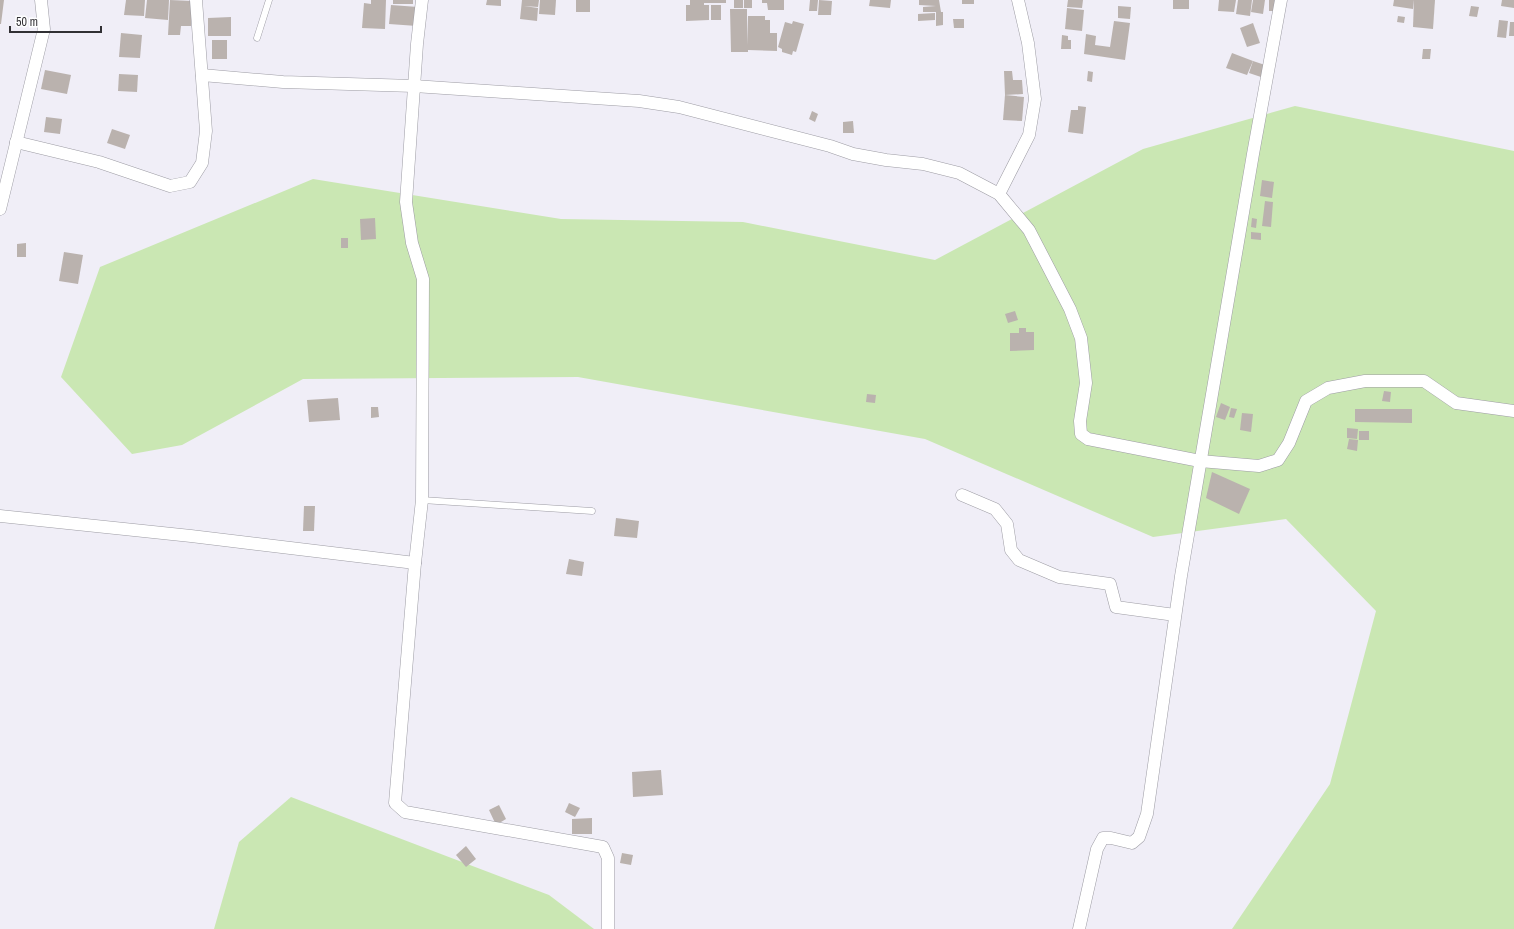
<svg xmlns="http://www.w3.org/2000/svg" width="1514" height="929" font-family="'Archivo Narrow',sans-serif">
<style>
.green{fill:#cae7b3}
.building{fill:#bab2ae}
.lines{fill:none;stroke-linecap:round;stroke-linejoin:round}
.lane-casing{stroke:#9d9ca4;stroke-width:7}
.street-casing{stroke:#9d9ca4;stroke-width:13}
.lane{stroke:#fff;stroke-width:6}
.street{stroke:#fff;stroke-width:12}
</style>
<rect width="100%" height="100%" fill="#f0eef7"/>
<!-- green -->
<g class="green">
<polygon points="1295,106 1514,151 1514,929 1232,929 1330,784 1376,611 1286,519 1153,537 925,439 578,377 303,379 182,445 132,454 61,377 100,267 313,179 561,219 743,222 935,260 1143,149"/>
<polygon points="291,797 549,895 594,929 214,929 239,842"/>
</g>
<!-- building -->
<g class="building">
<polygon points="0,0 4,0 1,24 0,24"/>
<polygon points="126,0 145,0 144,16 124,15"/>
<polygon points="147,0 169,0 168,20 145,18"/>
<polygon points="170,0 192,1 191,26 181,26 180,35 168,35"/>
<polygon points="371,0 386,0 385,29 362,28 364,3 371,4"/>
<rect x="393" y="0" width="20" height="4"/>
<polygon points="487,0 501,0 501,6 486,5"/>
<polygon points="522,0 539,0 538,7 524,6 538,8 537,21 520,19"/>
<polygon points="540,0 556,0 555,15 539,14"/>
<rect x="576" y="0" width="14" height="12"/>
<polygon points="690,0 726,0 726,3 704,3 704,5 709,5 709,20 686,21 686,5 690,5"/>
<rect x="734" y="0" width="9" height="8"/>
<rect x="744" y="0" width="8" height="8"/>
<polygon points="762,0 784,0 784,10 768,10 767,3 762,3"/>
<polygon points="810,0 818,0 817,11 809,11"/>
<polygon points="819,0 832,1 831,15 818,15"/>
<polygon points="870,0 891,0 890,8 869,6"/>
<polygon points="919,0 939,0 941,12 923,12 923,7 936,6 919,5"/>
<rect x="962" y="0" width="12" height="4"/>
<polygon points="1068,0 1083,0 1082,8 1067,7"/>
<rect x="1173" y="0" width="16" height="9"/>
<polygon points="1219,0 1236,0 1234,12 1218,11"/>
<polygon points="1238,0 1252,0 1250,16 1236,14"/>
<polygon points="1253,0 1265,0 1263,14 1251,12"/>
<rect x="1269" y="0" width="7" height="11"/>
<polygon points="1394,0 1414,0 1413,9 1393,6"/>
<polygon points="1414,0 1435,0 1433,29 1413,27"/>
<polygon points="1502,0 1514,0 1514,8 1501,6"/>
<polygon points="391,5 418,7 417,26 389,24"/>
<rect x="711" y="5" width="10" height="15"/>
<polygon points="1118,6 1131,7 1130,19 1118,18"/>
<polygon points="1471,6 1479,7 1477,17 1469,16"/>
<polygon points="1067,8 1084,10 1082,31 1065,29"/>
<polygon points="730,9 747,9 747,45 748,16 765,16 765,20 770,20 770,33 777,33 777,51 748,50 748,52 731,52"/>
<polygon points="936,12 943,12 943,25 936,26"/>
<polygon points="935,13 935,20 918,21 918,14"/>
<polygon points="1398,16 1405,17 1404,23 1397,22"/>
<polygon points="231,17 231,36 208,36 208,18"/>
<polygon points="953,19 964,19 964,28 954,28"/>
<polygon points="1499,20 1508,21 1506,38 1497,37"/>
<polygon points="793,21 804,24 796,52 793,51 792,55 782,52 782,49 778,47 785,22 792,24"/>
<polygon points="1114,21 1130,23 1125,60 1084,54 1086,34 1096,36 1095,45 1110,47"/>
<polygon points="1510,22 1514,22 1514,36 1509,36"/>
<polygon points="1253,23 1260,43 1247,47 1240,28"/>
<polygon points="121,33 142,35 140,58 119,57"/>
<polygon points="1062,35 1068,36 1068,40 1071,40 1071,49 1061,49"/>
<rect x="212" y="40" width="15" height="19"/>
<polygon points="1423,49 1431,49 1430,59 1422,59"/>
<polygon points="1232,53 1253,61 1247,75 1226,68"/>
<polygon points="1253,61 1265,65 1261,77 1249,73"/>
<polygon points="45,70 71,75 67,94 41,89"/>
<polygon points="1004,71 1012,71 1013,80 1022,80 1023,94 1005,95"/>
<polygon points="1088,71 1093,72 1092,82 1087,81"/>
<polygon points="119,74 138,75 137,92 118,91"/>
<polygon points="1005,95 1024,97 1022,121 1003,120"/>
<polygon points="1078,106 1086,107 1083,134 1068,132 1071,110 1078,110"/>
<polygon points="812,111 818,114 815,122 809,119"/>
<polygon points="46,117 62,119 60,134 44,132"/>
<polygon points="853,121 854,133 843,133 843,122"/>
<polygon points="112,129 130,135 125,149 107,143"/>
<polygon points="1262,180 1274,182 1272,198 1260,196"/>
<polygon points="1265,201 1273,202 1271,227 1262,226"/>
<polygon points="375,218 376,239 361,240 360,219"/>
<polygon points="1252,218 1257,219 1256,228 1251,227"/>
<polygon points="1251,232 1261,233 1261,240 1251,239"/>
<rect x="341" y="238" width="7" height="10"/>
<polygon points="26,243 26,257 17,257 17,244"/>
<polygon points="64,252 83,255 78,284 59,281"/>
<polygon points="1015,311 1018,320 1008,323 1005,314"/>
<polygon points="1019,328 1026,328 1026,332 1034,332 1034,350 1010,351 1010,333 1019,333"/>
<polygon points="1384,391 1391,392 1390,402 1382,401"/>
<polygon points="867,394 876,395 875,403 866,402"/>
<polygon points="338,398 340,420 309,422 307,400"/>
<polygon points="1221,403 1230,407 1225,420 1216,417"/>
<polygon points="371,407 378,407 379,417 371,418"/>
<polygon points="1231,408 1237,409 1234,418 1229,417"/>
<polygon points="1355,409 1412,409 1412,423 1355,422"/>
<polygon points="1242,413 1253,414 1251,432 1240,430"/>
<polygon points="1347,428 1358,429 1357,439 1347,438"/>
<rect x="1359" y="431" width="10" height="9"/>
<polygon points="1349,439 1358,440 1357,451 1347,449"/>
<polygon points="1212,472 1250,489 1239,514 1206,498"/>
<polygon points="304,506 315,506 314,531 303,531"/>
<polygon points="616,518 639,521 637,538 614,536"/>
<polygon points="569,559 584,562 582,576 566,574"/>
<polygon points="661,770 663,795 633,797 632,772"/>
<polygon points="569,803 580,808 575,817 565,812"/>
<polygon points="499,805 506,819 496,825 489,810"/>
<polygon points="592,818 592,834 572,834 572,819"/>
<polygon points="466,846 476,859 466,867 456,855"/>
<polygon points="622,853 633,855 631,865 620,863"/>
</g>
<g class="lines">
<!-- lane casing -->
<g class="lane-casing">
<g id="lane">
<polyline points="257,38 269,0"/>
<polyline points="422,500 592,511"/>
</g>
</g>
<!-- street casing -->
<g class="street-casing">
<g id="street">
<polyline points="422,0 417,44 406,202 412,243 423,279 422,500 415,563 395,803 405,812 603,847 608,858 608,929"/>
<polyline points="202,75 283,82 414,86 639,101 679,107 830,146 853,154 886,160 923,164 959,173 999,194 1029,230 1070,309 1081,338 1086,383 1080,421 1081,434 1088,439 1200,461 1259,466 1278,460 1289,443 1306,401 1328,388 1365,381 1424,381 1456,403 1514,411"/>
<polyline points="16,142 99,162 170,186 190,182 202,163 206,131 196,0"/>
<polyline points="999,194 1029,135 1035,99 1028,43 1018,0"/>
<polyline points="0,209 44,29 41,0"/>
<polyline points="962,495 995,509 1007,524 1011,550 1019,560 1059,577 1110,584 1116,607 1175,615"/>
<polyline points="0,516 191,536 415,563"/>
<polyline points="1079,929 1097,849 1103,838 1111,838 1132,843 1139,837 1147,814 1181,576 1253,154 1281,0"/>
</g>
</g>
<!-- lane -->
<use href="#lane" class="lane"/>
<!-- street -->
<use href="#street" class="street"/>
</g>
<!-- scale -->
<path d="M10 26v6h91v-6" fill="none" stroke="#313034" stroke-width="2"/>
<text x="16" y="26" font-size="12" fill="#313034" stroke="#fdfdfe" stroke-width="3" paint-order="stroke">50 m</text>
</svg>
